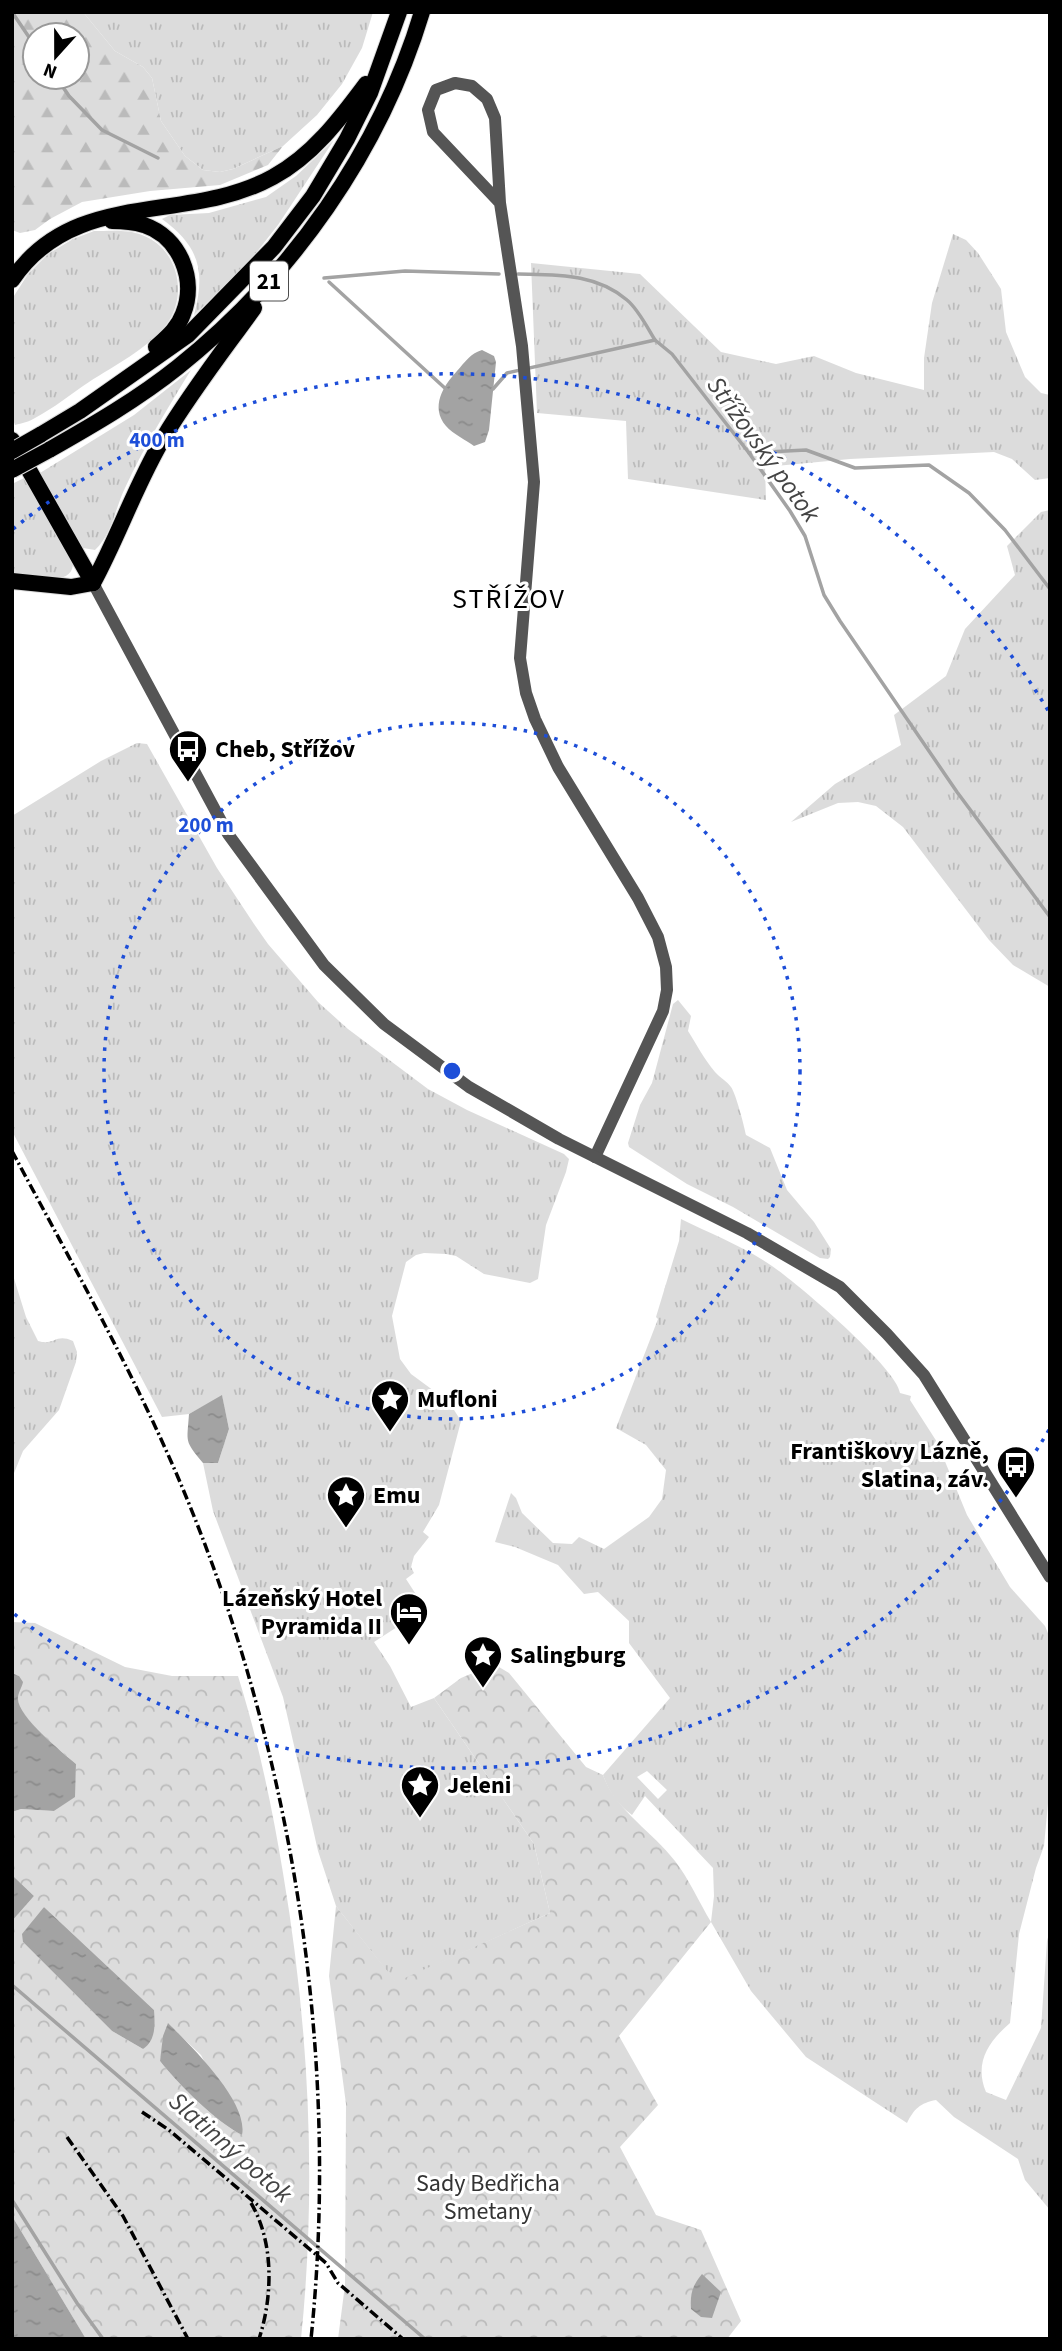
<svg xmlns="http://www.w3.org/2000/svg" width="1062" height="2351" font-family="'Source Sans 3',sans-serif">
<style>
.grass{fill:url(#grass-tufts);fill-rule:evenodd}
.forest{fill:url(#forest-firs);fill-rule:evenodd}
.park{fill:url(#park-crowns);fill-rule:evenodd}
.water{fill:url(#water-ripples)}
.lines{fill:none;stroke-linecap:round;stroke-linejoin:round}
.stream{stroke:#a3a3a3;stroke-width:3.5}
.trunk-casing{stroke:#dbdbdb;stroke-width:18}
.tertiary{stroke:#555;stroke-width:12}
.trunk{stroke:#000;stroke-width:16}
.rail{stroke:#000;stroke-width:3.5;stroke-dasharray:10 3.5 2 3.5;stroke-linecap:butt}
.trunk-bridge-casing{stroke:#dbdbdb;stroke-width:18;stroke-linecap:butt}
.trunk-bridge{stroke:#000;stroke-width:16}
.ring{fill:none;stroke:#1d4ed8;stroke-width:3.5;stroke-dasharray:3.5 7}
.labels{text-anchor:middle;stroke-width:6;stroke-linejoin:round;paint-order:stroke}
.shield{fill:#fff;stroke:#4c4c4c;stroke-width:2}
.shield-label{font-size:23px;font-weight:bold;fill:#000}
.poi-label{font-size:24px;font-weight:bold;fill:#000;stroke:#fff;text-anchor:start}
.park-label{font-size:24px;fill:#333;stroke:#fff}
.water-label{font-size:26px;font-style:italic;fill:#444;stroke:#fff}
.quarter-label{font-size:28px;letter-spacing:2px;fill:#000;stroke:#fff}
.centre{fill:#1d4ed8;stroke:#fff;stroke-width:3.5}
.ring-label{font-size:21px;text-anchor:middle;font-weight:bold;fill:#1d4ed8;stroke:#fff;stroke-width:6;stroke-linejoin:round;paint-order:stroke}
</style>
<defs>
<pattern id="grass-tufts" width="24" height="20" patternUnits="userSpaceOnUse" patternTransform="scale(1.75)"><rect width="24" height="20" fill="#dcdcdc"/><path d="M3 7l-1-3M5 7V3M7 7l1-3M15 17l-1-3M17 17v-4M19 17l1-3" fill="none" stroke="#bbb"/></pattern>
<pattern id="forest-firs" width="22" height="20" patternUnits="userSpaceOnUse" patternTransform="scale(1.75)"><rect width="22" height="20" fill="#dcdcdc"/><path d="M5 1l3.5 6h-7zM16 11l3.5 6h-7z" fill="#bbb"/></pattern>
<pattern id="park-crowns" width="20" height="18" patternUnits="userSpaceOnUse" patternTransform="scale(1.75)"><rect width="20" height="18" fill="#dcdcdc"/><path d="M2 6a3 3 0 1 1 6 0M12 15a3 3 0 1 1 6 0" fill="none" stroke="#bbb"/></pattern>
<pattern id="water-ripples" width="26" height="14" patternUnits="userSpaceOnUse" patternTransform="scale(1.75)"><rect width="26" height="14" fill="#a3a3a3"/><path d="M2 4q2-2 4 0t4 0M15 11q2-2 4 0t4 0" fill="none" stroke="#8b8b8b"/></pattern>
</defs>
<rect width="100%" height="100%" fill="#fff"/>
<!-- grass -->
<g class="grass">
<polygon points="83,12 373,12 362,48 342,84 317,115 283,146 233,169 220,172 203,170 185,156 161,121 152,78 143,67 115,51"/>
<path d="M 334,140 L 278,225 L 245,267 L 194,315 C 206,271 199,246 162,219 L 170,215 L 209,213 L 266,197 L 296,176 Z"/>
<path d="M 94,231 C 109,231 128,229 142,235 C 178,248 189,295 166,325 C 146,350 115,365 89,382 C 71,394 54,408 35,418 C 29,422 22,423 15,425 L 12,417 L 12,299 L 28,274 L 48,254 L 73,239 Z"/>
<polygon points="953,234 966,240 978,253 1001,289 1006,332 1025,377 1041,393 1050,395 1050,478 1035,480 1012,459 994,452 850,459 765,467 766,500 628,479 626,421 537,413 531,263 640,274 721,352 776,364 814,356 856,373 924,390 924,358 932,303"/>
<path d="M 191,370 C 167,409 144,447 125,488 C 115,509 112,534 95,550 L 83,548 L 40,473 L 134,415 Z"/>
<path d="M 24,478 L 73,565 C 70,589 29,575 12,573 L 12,484 Z"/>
<polygon points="1050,510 1050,987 1013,965 989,940 903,827 876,806 858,802 838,803 791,822 835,784 901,745 894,715 946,676 965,629 1015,575 1007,546 1041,512"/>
<polygon points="137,743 147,744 217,868 254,924 268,944 318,1002 348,1029 428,1089 467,1110 564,1154 569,1159 566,1172 546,1225 538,1279 530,1283 484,1274 456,1256 446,1254 424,1253 416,1255 406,1262 392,1316 400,1359 411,1374 449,1402 461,1421 439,1505 423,1532 429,1537 414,1556 411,1567 414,1573 406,1579 417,1596 414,1616 374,1642 390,1666 411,1707 434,1698 534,1844 550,1913 396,1983 336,1906 318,1851 283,1697 213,1511 203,1463 218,1463 229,1429 222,1396 189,1414 162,1417 12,1131 12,816 101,761"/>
<path d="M 678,1000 L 691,1016 L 688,1031 C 697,1045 704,1059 715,1072 C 720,1078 727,1081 731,1087 C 736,1094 744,1125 746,1135 L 770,1148 L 787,1190 L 814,1222 L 831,1249 L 830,1257 L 828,1259 L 820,1258 L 733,1207 L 687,1184 L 629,1147 L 628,1143 L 640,1105 L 652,1083 L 673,1004 Z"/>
<path d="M 681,1219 C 711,1234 745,1247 772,1266 C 797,1283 897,1368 900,1393 L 911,1396 L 910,1400 L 937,1442 L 967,1515 L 1010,1587 L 1045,1626 L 1050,1638 L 1050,1782 L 1044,1846 L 1036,1868 L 1019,1934 L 1010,2023 C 988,2042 974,2063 986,2092 L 1006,2100 L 1041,2028 L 1047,1941 L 1050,1930 L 1050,2210 L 1025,2180 L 1018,2159 L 954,2117 L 936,2100 C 920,2103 914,2109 907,2123 L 806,2057 L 751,1991 L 711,1922 L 714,1896 L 713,1868 L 645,1796 L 632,1815 C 617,1804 609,1792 603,1775 L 670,1698 L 629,1643 L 629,1621 L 598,1592 L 584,1594 L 558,1565 L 515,1547 L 495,1542 L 511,1493 L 516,1498 L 522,1513 L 553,1543 L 572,1544 L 579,1537 L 604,1549 L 649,1517 L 662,1499 L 666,1470 L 646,1445 L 616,1428 L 658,1319 L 656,1317 L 679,1241 ZM 647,1771 L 667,1790 L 658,1799 L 637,1777 Z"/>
<path d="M 12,1272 L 26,1317 L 38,1341 C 55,1346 55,1333 73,1341 L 77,1352 L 76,1362 L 59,1410 L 23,1451 L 12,1478 Z"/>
</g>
<!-- forest -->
<path class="forest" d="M 12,12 L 83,12 L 115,51 L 143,67 L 152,78 L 161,121 L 185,156 L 203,170 L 220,172 L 233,169 L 283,146 L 268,165 L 220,185 L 150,191 L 82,202 L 50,219 L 35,230 L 20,233 L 12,230 ZM 35,35 L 77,35 L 77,77 L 35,77 Z"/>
<!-- park -->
<g class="park">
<path d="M 12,1622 L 35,1623 L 125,1667 L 172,1676 L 238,1676 C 258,1740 272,1806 283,1873 C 309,2026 317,2184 301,2339 L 86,2339 L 12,2216 L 12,1921 L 34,1896 L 12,1875 L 12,1812 L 21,1809 L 54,1811 L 74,1797 L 76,1764 C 61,1751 19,1718 17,1699 C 17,1692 19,1683 19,1676 L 12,1673 ZM 44,1907 L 154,2010 L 143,2049 L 112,2031 L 23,1942 ZM 168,2024 L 201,2055 L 242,2135 C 215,2121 179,2085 160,2061 Z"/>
<path d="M 494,1664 L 509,1673 L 586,1767 L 603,1775 C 616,1811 652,1831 675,1861 C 689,1879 699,1902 711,1922 L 619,2036 L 658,2105 L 620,2147 L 656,2215 L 701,2230 L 741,2321 L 727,2339 L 338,2339 L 345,2285 L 346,2104 L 329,1976 L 336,1906 L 396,1982 L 550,1913 L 534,1844 L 434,1698 L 461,1678 Z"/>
</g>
<!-- water -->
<g class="water">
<path d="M 482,350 L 494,356 L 496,362 L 489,430 L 485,442 L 474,446 C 466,440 453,434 446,426 C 430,407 443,386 457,371 C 465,362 471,353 482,350 Z"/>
<path d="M 222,1395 L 229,1429 L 218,1463 L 203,1463 C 184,1440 187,1443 189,1414 Z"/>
<path d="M 12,1673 L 19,1676 L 23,1682 C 22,1687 18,1693 18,1698 C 16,1715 63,1753 76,1764 L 75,1797 L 54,1811 L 21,1809 L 12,1812 Z"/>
<polygon points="12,1875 34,1896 12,1921"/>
<path d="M 44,1907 L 154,2010 C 155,2025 156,2040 143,2049 L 112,2031 L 23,1942 L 22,1934 Z"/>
<path d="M 168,2023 C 190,2045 249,2102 242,2135 C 215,2121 179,2085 160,2061 L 163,2036 Z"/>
<polygon points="12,2216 86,2339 12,2339"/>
<path d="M 702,2274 L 721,2292 L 712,2318 L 701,2317 L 691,2309 C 690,2294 692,2286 702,2274 Z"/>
</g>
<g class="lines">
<!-- stream -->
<g class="stream">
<polyline points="12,12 35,46"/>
<polyline points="56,77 69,96 102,130 158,158"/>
<path d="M 518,274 C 556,275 596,273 627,300 C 638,309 647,327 655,340"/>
<polyline points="324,278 405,271 499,274"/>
<polyline points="329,282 447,390"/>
<polyline points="493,389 507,373 655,340 672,354 749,453 790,511 805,536 824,595 840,621 957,792 1050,917"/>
<polyline points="749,453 806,450 855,468 929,465 969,493 1005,530 1050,589"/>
<polyline points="12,1985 425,2339"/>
<polyline points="12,2200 77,2303 103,2339"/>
</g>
<!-- trunk casing -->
<g class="trunk-casing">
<g id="trunk">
<path d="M 112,221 C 123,221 134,222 144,225 C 180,237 197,280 183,314 C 178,328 167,337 156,347"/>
<path d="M 12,280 C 75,187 186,225 273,177 C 312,156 340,119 366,84"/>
<polyline points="40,435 80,411 188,335 274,247 313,196 347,139 370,93 399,12"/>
<polyline points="12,440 93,583"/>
<path d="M 49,450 C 93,425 138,399 178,367 C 292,276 380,151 422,12"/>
<polyline points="12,581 71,587 93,583"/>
<path d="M 93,583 C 119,535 136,484 164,437 C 191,392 223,351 254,308"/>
</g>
</g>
<!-- tertiary -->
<g class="tertiary">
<polyline points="500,203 433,132 428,110 436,90 455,83 472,86 487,99 495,118 500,203 522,346 534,482 520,658 526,693 535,719 558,767 638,898 658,937 666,967 667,990 663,1011 595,1157"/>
<polyline points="93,583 228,834 324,965 384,1024 469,1087 559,1139 747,1233 840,1287 887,1334 924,1375 1050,1577"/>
</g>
<!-- trunk -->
<use href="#trunk" class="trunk"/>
<!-- rail -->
<g class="rail">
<path d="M 12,1151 C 69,1258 129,1364 177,1475 C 291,1741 341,2050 311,2339"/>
<polyline points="142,2112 169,2130 326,2263 338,2283 403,2339"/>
<polyline points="67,2137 123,2216 188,2339"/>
<path d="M 251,2203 C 274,2242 273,2296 259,2339"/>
</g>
<!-- trunk-bridge casing -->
<g class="trunk-bridge-casing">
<g id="trunk-bridge">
<polyline points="12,451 40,435"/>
<polyline points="12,470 49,450"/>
</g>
</g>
<!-- trunk-bridge -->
<use href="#trunk-bridge" class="trunk-bridge"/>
</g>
<!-- distance rings -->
<g class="ring">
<circle cx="452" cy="1071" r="348"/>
<path d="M1049 1430A697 697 0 0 1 13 1613M13 529A697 697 0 0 1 1049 712"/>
</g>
<!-- icons -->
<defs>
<g id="bus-pin" transform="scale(2.0125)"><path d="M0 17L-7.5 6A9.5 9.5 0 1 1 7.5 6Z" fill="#000" stroke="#fff"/><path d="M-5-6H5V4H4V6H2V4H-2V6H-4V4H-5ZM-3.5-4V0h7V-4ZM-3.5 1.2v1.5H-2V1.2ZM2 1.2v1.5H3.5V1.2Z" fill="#fff"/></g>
<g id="sight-pin" transform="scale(2.0125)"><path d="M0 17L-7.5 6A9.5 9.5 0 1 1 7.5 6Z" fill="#000" stroke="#fff"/><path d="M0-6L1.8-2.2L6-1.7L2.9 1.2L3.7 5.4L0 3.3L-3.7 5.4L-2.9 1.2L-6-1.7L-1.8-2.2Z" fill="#fff"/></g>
<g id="hotel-pin" transform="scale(2.0125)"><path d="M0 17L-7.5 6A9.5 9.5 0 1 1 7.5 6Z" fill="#000" stroke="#fff"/><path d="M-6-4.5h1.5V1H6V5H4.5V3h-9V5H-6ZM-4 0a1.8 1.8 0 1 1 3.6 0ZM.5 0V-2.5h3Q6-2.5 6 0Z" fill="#fff"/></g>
</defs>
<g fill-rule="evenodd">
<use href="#bus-pin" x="188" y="749"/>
<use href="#sight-pin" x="390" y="1399"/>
<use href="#bus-pin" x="1016" y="1465"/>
<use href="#sight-pin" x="346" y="1495"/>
<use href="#hotel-pin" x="409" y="1612"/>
<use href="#sight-pin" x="483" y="1655"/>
<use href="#sight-pin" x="420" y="1785"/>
</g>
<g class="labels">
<!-- shield labels -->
<rect class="shield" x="250" y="261.5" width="38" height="39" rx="5"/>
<g class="shield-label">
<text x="269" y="289">21</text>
</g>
<!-- poi labels -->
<g class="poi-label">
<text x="215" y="757">Cheb, Střížov</text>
<text x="417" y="1407">Mufloni</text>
<text x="989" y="1459" text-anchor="end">Františkovy Lázně,<tspan x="989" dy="28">Slatina, záv.</tspan></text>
<text x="373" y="1503">Emu</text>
<text x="382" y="1606" text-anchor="end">Lázeňský Hotel<tspan x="382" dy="28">Pyramida II</tspan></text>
<text x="510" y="1663">Salingburg</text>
<text x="447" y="1793">Jeleni</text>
</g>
<!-- park labels -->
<g class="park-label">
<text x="488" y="2191">Sady Bedřicha<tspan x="488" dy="28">Smetany</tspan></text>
</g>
<!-- water labels -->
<g class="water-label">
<text transform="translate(764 449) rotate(54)" y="9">Střížovský potok</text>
<text transform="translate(231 2147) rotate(41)" y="9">Slatinný potok</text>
</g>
<!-- quarter labels -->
<g class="quarter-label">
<text x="509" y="608">STŘÍŽOV</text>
</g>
</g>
<circle cx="452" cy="1071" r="10" class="centre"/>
<g class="ring-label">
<text x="157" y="447">400 m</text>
<text x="206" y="832">200 m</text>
</g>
<!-- border -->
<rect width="1062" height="2351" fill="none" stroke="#000000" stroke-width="28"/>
<!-- north arrow -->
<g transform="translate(56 56) rotate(201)"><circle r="33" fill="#ffffff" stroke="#999999" stroke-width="2"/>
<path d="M0-5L12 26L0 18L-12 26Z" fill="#000000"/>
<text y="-10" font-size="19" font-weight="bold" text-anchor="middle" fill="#000000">N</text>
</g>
</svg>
